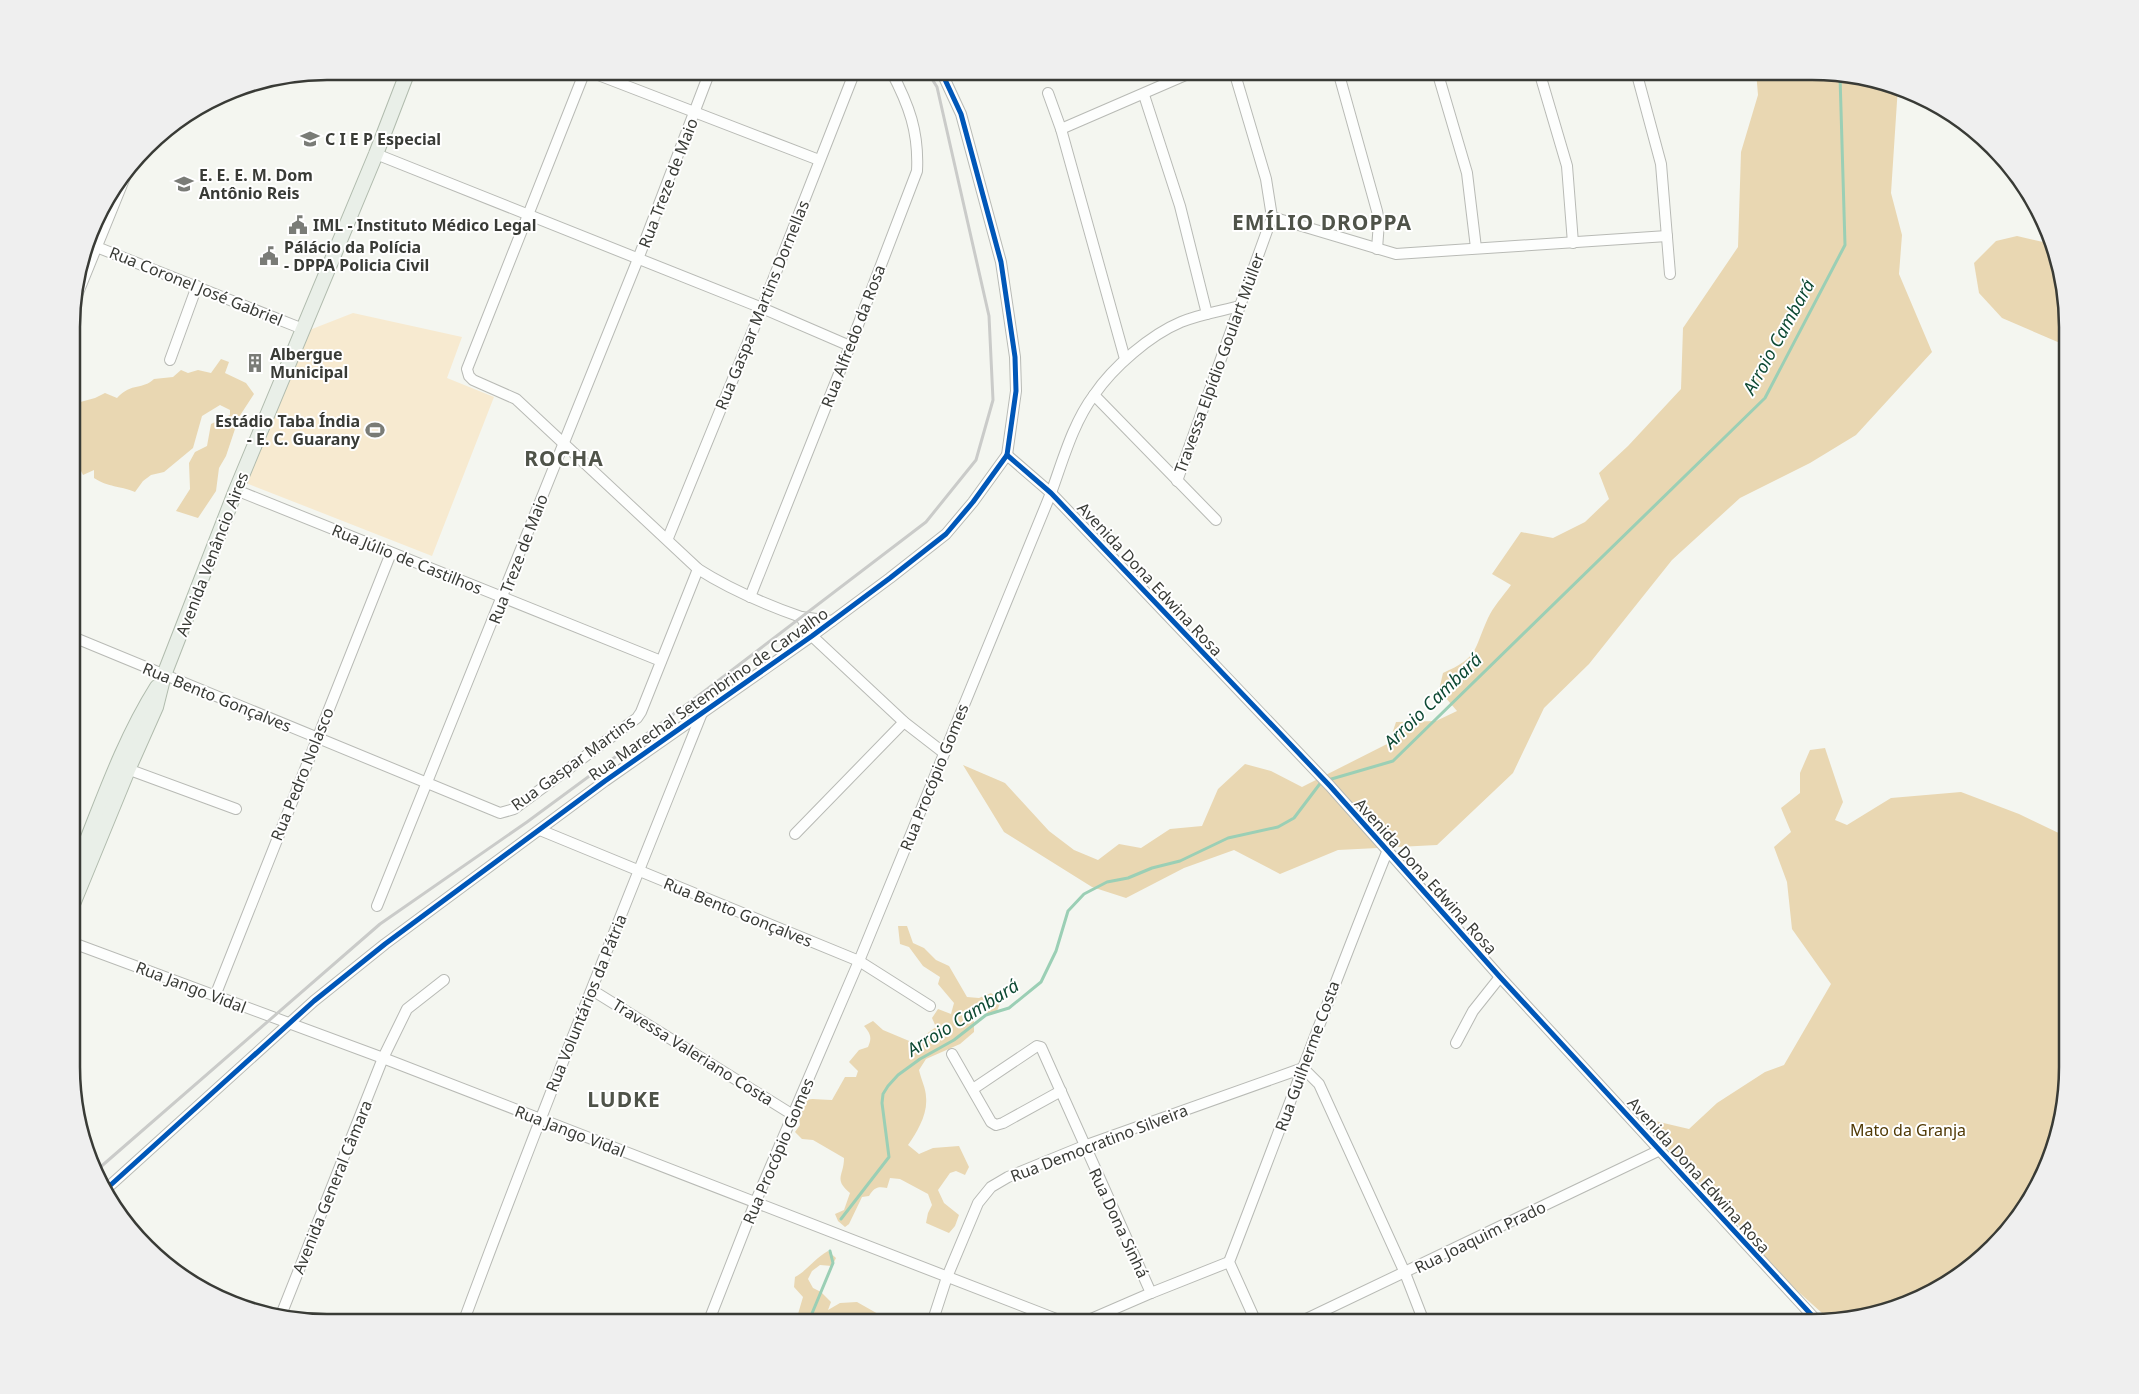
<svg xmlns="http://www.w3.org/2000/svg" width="2139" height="1394" font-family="'Noto Sans',sans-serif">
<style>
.green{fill:#f7ead0}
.forest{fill:#e9d7b2}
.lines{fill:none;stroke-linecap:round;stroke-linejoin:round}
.stream{stroke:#9bcfb5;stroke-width:3}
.minor-casing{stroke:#b8bab5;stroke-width:12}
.major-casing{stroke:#b0bbad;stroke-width:16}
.minor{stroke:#fdfefd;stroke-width:10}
.major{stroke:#e9efe8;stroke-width:14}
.rail{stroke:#cacbc9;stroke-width:3}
.cycleway-casing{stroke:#fff;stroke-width:8}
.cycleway{stroke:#0057b8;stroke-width:5}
.labels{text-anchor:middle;stroke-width:4;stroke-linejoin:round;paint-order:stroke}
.poi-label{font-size:16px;font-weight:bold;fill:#393b36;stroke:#fff;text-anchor:start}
.street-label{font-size:16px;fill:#393b36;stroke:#fff}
.park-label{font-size:16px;fill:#503905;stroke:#fff}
.water-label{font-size:18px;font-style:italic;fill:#0d4933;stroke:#fff}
.district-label{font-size:21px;font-weight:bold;letter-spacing:1px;fill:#4f5349;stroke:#fff}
.rim{fill:none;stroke:#393b36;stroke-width:2.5}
</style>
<rect width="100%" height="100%" fill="#f4f6f0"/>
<!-- green -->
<polygon class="green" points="353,313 462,337 447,378 494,397 432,556 246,483 307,331"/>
<!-- forest -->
<g class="forest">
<path d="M 1756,71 L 1812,71 L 1898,86 L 1891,193 L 1902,235 L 1899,274 L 1932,352 L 1856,435 L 1810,463 L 1740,498 L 1672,560 L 1589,664 L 1544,708 L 1513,773 L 1437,845 L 1338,850 L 1280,874 L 1234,850 L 1184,868 L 1126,898 L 1092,887 L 1004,832 L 963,765 L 1005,783 L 1049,831 L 1074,850 L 1098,860 L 1119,844 L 1141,848 L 1170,829 L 1202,826 L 1218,789 L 1245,764 L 1271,771 L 1302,787 L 1389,743 L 1396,722 L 1436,721 L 1457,711 L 1439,690 L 1443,673 C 1479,657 1473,651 1488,618 C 1493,607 1503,596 1511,585 L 1492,574 L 1521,532 L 1553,538 L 1585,522 L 1609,499 L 1599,473 L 1628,446 L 1681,389 L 1683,328 L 1738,247 L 1741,152 L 1758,95 Z"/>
<path d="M 2017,236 L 2052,244 C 2066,276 2067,311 2067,346 L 2002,318 L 1979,293 L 1974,263 L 1996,241 Z"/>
<path d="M 221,359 L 229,362 L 225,373 L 246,383 L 254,394 L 239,417 L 226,456 L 219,468 L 216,491 L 198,518 L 176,511 L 190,489 L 189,463 L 195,452 L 207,446 L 211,424 L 230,415 L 230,410 L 220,405 L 202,416 L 193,448 L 164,472 L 151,475 L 143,481 L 135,492 C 118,485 110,488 94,478 L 94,470 L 83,475 L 79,467 L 80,454 L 73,449 L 73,404 L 95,398 L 105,393 L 117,398 C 132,382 143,390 154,379 L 173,377 L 181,370 L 188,373 L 198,370 L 211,373 Z"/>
<polygon points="1825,748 1843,802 1835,820 1847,825 1891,798 1961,792 2019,814 2067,837 2067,1084 2054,1150 2025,1209 1981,1259 1940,1289 1879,1314 1832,1322 1764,1261 1735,1220 1638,1117 1689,1129 1717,1103 1765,1072 1784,1065 1831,984 1792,929 1787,882 1774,847 1791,832 1781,808 1800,793 1800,773 1810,750"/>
<path d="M 898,926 L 907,926 L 913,943 L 924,948 L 936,960 L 949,966 L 967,997 L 979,998 L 991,993 L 1001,1001 L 997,1011 L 991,1015 L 982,1011 L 974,1020 L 974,1032 L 960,1044 L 926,1059 L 919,1070 C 921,1079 926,1089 926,1097 C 928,1114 917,1132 908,1145 L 919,1154 L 933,1148 L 959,1146 L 969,1167 L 965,1175 L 956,1171 L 950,1173 L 938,1190 L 944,1203 L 959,1215 L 955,1226 L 949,1233 L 926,1223 L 928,1213 L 932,1205 L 928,1194 L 900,1179 L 890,1178 L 887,1188 C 877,1186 874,1188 869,1196 L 862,1197 L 849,1224 L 845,1227 L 838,1221 L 835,1214 L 844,1210 L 850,1193 C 833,1179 844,1176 844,1158 L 813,1140 L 802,1139 L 795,1132 L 800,1125 C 796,1093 807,1099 832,1100 L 845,1077 L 856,1077 L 858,1071 L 849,1062 L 859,1050 L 868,1047 C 872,1038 871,1034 864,1026 L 873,1021 L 883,1030 L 914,1043 L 936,1027 L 932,1018 L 938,1009 L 951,1014 L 954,1003 L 938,984 L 940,977 L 923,966 L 909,947 L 900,944 Z"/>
<path d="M 828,1251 L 836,1258 L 832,1266 L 820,1265 L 812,1271 L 808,1279 L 813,1288 L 821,1292 L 831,1302 L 828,1310 L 840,1303 L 857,1302 L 894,1323 L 788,1323 L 798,1314 L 803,1297 L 794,1287 L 795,1277 C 808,1270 815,1258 828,1251 Z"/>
</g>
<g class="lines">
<!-- stream -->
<g class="stream">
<polyline points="1328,780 1393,761 1765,398 1845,245 1840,76"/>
<polyline points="841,1219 889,1157 882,1103 883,1094 888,1086 898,1075 920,1059 954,1040 986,1015 1009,1008 1041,982 1056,951 1068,911 1084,894 1107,882 1128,878 1152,868 1180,861 1228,838 1278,827 1294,818 1322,781"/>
<polyline points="808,1323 833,1263 830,1251"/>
</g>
<!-- minor casing -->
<g class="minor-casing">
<g id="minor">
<path d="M 585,71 L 467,369 L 469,376 L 473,380 L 516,399 L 698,569 C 731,590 764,604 801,617 L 812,636 L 904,722 L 944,753"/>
<polyline points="588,71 819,160"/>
<polyline points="1338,71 1377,211 1379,222 1377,249"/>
<polyline points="1437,71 1467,173 1476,248"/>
<polyline points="1539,71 1567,166 1573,243"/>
<polyline points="1636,71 1661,164 1670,274"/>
<polyline points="1048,93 1061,129 1125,359"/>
<polyline points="1144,95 1180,206 1207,314"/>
<polyline points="1061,129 1195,71"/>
<polyline points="376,154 762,308 850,346"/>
<polyline points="1272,217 1396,254 1667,236"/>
<polyline points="89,244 303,329"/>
<polyline points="73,305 125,177"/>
<polyline points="170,360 197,286"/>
<polyline points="1094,395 1216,520"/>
<polyline points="1007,455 1051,493 1330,786 1500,977 1818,1322"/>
<polyline points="1177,481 1272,217 1266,179 1234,71"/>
<polyline points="236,490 661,661"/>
<polyline points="668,538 762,308 855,71"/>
<path d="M 750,597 L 850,346 L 917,171 C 919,132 909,105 891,71"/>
<polyline points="801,617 832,621"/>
<polyline points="73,637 500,813 514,809 637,718 641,712 698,569"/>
<polyline points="122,767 236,809"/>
<polyline points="540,830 859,961 930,1006"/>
<polyline points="795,834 904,722"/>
<polyline points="377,906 638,259 710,71"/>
<polyline points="73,943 383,1058 1064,1322"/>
<polyline points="592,990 793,1115"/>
<polyline points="215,996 391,553"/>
<polyline points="1456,1043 1473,1011 1500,977"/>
<polyline points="952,1054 991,1122 996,1125 1003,1123 1061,1091"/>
<polyline points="973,1089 1037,1046 1041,1047 1151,1293"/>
<polyline points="104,1191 314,1001 385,944 605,781 812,636 890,578 946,534 973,502 1007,455 1016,391 1015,357 1001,262 961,114 941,71"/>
<polyline points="281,1315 383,1058 407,1009 444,980"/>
<polyline points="1084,1322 1151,1293 1229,1262"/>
<path d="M 1256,1322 L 1229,1262 C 1282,1125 1332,988 1387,852"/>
<polyline points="1300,1322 1660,1150"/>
<path d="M 463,1323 C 539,1118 621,915 702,713"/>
<path d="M 708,1323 L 755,1203 L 859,961 L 1051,493 C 1063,460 1073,423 1094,395 C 1113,367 1150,335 1181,322 C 1200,314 1221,311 1240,306"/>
<polyline points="932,1323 947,1277 978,1203 991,1187 1008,1177 1084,1146 1303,1068 1319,1084 1405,1273 1424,1322"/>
</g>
</g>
<!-- major casing -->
<g class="major-casing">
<g id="major">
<path d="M 73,875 C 99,812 121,744 157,687"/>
<polyline points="73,904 128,770 156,707 164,675 236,490 376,154 408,71"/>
</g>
</g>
<!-- minor -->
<use href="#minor" class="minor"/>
<!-- major -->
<use href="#major" class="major"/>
<!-- rail -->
<polyline class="rail" points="97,1170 380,924 527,822 702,693 926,522 976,460 993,400 989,316 937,87 927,71"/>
<!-- cycleway casing -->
<g class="cycleway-casing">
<g id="cycleway">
<polyline points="1007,455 1051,493 1330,786 1500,977 1818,1322"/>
<polyline points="104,1191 314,1001 385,944 605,781 812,636 890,578 946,534 973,502 1007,455 1016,391 1015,357 1001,262 961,114 941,71"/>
</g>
</g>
<!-- cycleway -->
<use href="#cycleway" class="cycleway"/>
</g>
<!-- icons -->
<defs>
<g id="school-bare" transform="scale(1.5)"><path d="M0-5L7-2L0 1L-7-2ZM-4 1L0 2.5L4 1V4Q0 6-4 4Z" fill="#7a7c77" stroke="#fff" stroke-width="2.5" paint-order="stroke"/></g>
<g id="civic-bare" transform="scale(1.5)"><path d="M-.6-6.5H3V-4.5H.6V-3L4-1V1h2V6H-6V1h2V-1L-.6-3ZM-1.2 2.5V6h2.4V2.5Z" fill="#7a7c77" stroke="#fff" stroke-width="2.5" paint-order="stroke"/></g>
<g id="building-bare" transform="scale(1.5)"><path d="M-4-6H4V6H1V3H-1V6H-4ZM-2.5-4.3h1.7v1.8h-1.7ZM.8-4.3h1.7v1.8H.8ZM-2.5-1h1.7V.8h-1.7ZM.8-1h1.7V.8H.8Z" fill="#7a7c77" stroke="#fff" stroke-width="2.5" paint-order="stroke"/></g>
<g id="stadium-bare" transform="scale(1.5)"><path d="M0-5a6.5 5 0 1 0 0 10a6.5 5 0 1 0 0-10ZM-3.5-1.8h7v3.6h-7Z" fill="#7a7c77" stroke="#fff" stroke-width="2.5" paint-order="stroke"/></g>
</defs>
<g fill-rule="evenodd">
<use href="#school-bare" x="310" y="139"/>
<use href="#school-bare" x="184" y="184"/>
<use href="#civic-bare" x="298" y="225"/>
<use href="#civic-bare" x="269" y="256"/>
<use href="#building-bare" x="255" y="363"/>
<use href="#stadium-bare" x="375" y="430"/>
</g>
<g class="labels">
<!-- poi labels -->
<g class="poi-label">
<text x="325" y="145">C I E P Especial</text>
<text x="199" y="181">E. E. E. M. Dom<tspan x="199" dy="18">Antônio Reis</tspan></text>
<text x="313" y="231">IML - Instituto Médico Legal</text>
<text x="284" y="253">Pálácio da Polícia<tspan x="284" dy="18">- DPPA Policia Civil</tspan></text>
<text x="270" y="360">Albergue<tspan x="270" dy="18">Municipal</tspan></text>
<text x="360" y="427" text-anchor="end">Estádio Taba Índia<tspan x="360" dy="18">- E. C. Guarany</tspan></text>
</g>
<!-- street labels -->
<g class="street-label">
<text transform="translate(668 183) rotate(-69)" y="6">Rua Treze de Maio</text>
<text transform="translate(196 286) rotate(22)" y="6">Rua Coronel José Gabriel</text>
<text transform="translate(762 305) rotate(-68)" y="6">Rua Gaspar Martins Dornellas</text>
<text transform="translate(853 336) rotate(-69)" y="6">Rua Alfredo da Rosa</text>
<text transform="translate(1219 363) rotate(-70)" y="6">Travessa Elpídio Goulart Müller</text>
<text transform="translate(212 554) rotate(-69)" y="6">Avenida Venâncio Aires</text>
<text transform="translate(407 559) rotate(22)" y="6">Rua Júlio de Castilhos</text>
<text transform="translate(518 559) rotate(-69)" y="6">Rua Treze de Maio</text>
<text transform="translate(1150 579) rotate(47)" y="6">Avenida Dona Edwina Rosa</text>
<text transform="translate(708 694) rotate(-35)" y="6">Rua Marechal Setembrino de Carvalho</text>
<text transform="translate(217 697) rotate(22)" y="6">Rua Bento Gonçalves</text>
<text transform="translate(573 763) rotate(-36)" y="6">Rua Gaspar Martins</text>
<text transform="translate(302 774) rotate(-68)" y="6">Rua Pedro Nolasco</text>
<text transform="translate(934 777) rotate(-68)" y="6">Rua Procópio Gomes</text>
<text transform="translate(1426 876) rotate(48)" y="6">Avenida Dona Edwina Rosa</text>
<text transform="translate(738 912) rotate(22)" y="6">Rua Bento Gonçalves</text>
<text transform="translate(191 987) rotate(21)" y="6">Rua Jango Vidal</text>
<text transform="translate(586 1003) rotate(-68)" y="6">Rua Voluntários da Pátria</text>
<text transform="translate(693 1052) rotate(32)" y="6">Travessa Valeriano Costa</text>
<text transform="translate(1307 1056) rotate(-70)" y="6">Rua Guilherme Costa</text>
<text transform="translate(570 1131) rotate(21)" y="6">Rua Jango Vidal</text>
<text transform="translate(1099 1143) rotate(-21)" y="6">Rua Democratino Silveira</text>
<text transform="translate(778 1151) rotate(-67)" y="6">Rua Procópio Gomes</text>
<text transform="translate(1699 1175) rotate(48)" y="6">Avenida Dona Edwina Rosa</text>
<text transform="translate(332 1187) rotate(-68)" y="6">Avenida General Câmara</text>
<text transform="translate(1119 1223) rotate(65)" y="6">Rua Dona Sinhá</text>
<text transform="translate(1480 1237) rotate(-26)" y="6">Rua Joaquim Prado</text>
</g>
<!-- park labels -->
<g class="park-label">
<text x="1908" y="1136">Mato da Granja</text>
</g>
<!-- water labels -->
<g class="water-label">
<text transform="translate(1779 337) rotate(-61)" y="6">Arroio Cambará</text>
<text transform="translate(1433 701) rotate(-44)" y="6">Arroio Cambará</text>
<text transform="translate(963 1018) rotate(-32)" y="6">Arroio Cambará</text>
</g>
<!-- district labels -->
<g class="district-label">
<text x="1322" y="230">EMÍLIO DROPPA</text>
<text x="564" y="466">ROCHA</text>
<text x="624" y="1107">LUDKE</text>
</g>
</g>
<!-- crop -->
<path d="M0 0H2139V1394H0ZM327 80H1812A247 247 0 0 1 2059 327V1067A247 247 0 0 1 1812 1314H327A247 247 0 0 1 80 1067V327A247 247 0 0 1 327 80Z" fill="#efefef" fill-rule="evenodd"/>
<path class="rim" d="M327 80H1812A247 247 0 0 1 2059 327V1067A247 247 0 0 1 1812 1314H327A247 247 0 0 1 80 1067V327A247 247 0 0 1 327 80Z"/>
</svg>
